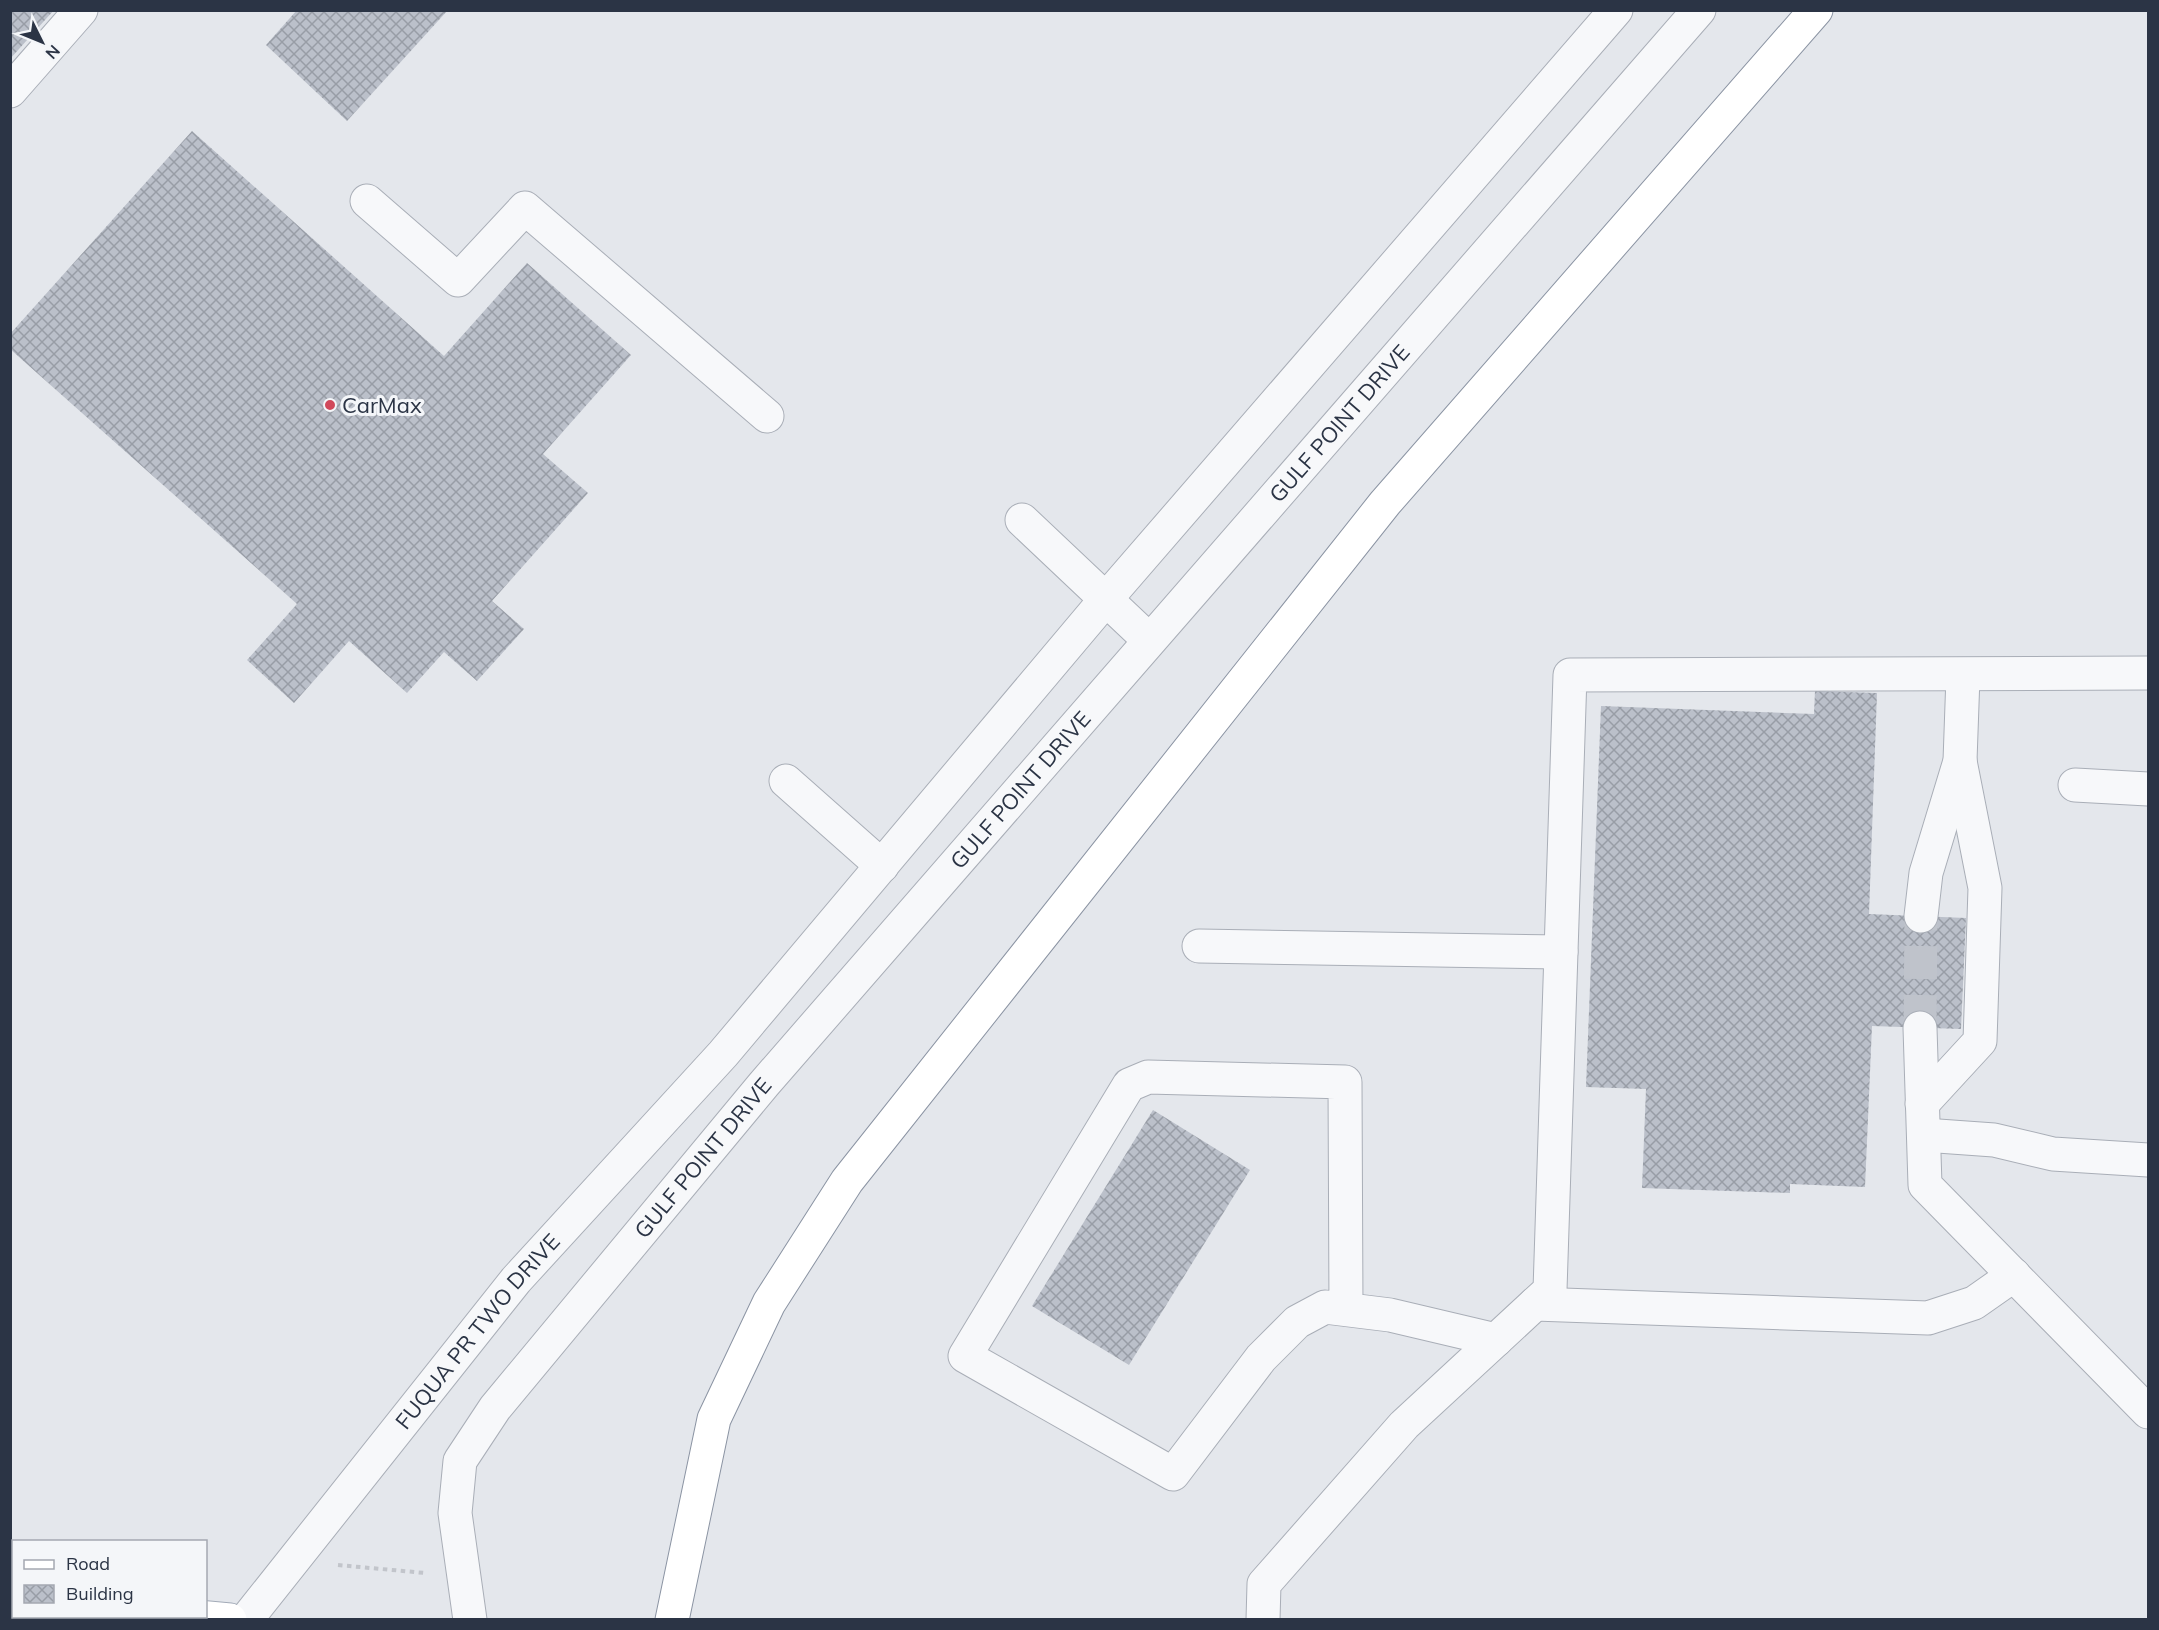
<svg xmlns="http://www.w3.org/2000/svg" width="2159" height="1630" font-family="Mulish,sans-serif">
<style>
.building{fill:url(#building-cross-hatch)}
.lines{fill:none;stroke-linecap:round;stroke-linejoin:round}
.minor-tunnel{stroke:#bfc3cb;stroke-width:33;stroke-dasharray:33 16;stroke-linecap:butt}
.minor-casing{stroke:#a9aeb7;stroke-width:35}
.major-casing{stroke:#a3abb8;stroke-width:35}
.highway-casing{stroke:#8b94a3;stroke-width:35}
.path{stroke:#c2c5cb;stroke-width:4;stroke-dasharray:4.5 4.5;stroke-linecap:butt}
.minor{stroke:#f7f8fa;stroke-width:33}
.major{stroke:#fff;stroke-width:33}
.highway{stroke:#fff;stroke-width:33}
.poi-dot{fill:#d1495b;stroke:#f4f6f9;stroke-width:2}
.labels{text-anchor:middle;stroke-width:6;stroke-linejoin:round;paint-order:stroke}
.poi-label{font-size:22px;fill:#2b3445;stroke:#f4f6f9;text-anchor:start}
.street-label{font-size:22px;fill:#2b3445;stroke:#f4f6f9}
</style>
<defs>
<pattern id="building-cross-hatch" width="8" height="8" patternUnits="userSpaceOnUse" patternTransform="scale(1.5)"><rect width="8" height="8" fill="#bbc0ca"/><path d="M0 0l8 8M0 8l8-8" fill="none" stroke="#989da6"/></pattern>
</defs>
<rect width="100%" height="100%" fill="#e4e7ec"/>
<!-- building -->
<g class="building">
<polygon points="10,10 54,10 10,59"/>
<polygon points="297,10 448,10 347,121 266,45"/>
<polygon points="192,131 444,356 527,263 631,355 543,454 588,493 492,601 524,629 477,681 444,652 407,693 349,641 294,703 247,660 297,604 10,349 10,334"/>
<polygon points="1815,691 1877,693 1869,914 1966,918 1961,1029 1872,1026 1865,1187 1790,1184 1790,1193 1642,1188 1646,1089 1586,1087 1601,706 1814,714"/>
<polygon points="1153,1110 1250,1170 1129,1365 1032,1306"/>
</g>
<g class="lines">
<!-- minor-tunnel -->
<polyline class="minor-tunnel" points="1920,1028 1921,916"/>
<!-- minor casing -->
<g class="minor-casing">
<g id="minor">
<polyline points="10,91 81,10"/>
<polyline points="367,201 458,280 525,208 767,416"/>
<polyline points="1022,520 1149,640"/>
<polyline points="786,781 882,866"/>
<polyline points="2075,785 2148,789"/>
<polyline points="1921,916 1926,873 1960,761 1963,676"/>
<polyline points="1199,946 1561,952"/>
<polyline points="1920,1028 1925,1185 2148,1412"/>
<polyline points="1922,1104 1980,1041 1985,888 1960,761"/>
<polyline points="1924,1135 1994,1140 2053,1154 2148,1160"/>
<polyline points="1535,1304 1928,1318 1974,1303 2014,1275"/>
<polyline points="1346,1309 1345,1082 1148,1077 1129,1085 965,1356 1173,1474 1261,1358 1297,1322 1325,1307 1390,1315 1496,1340"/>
<path id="s1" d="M 246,1620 L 516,1280 L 723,1054 L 1106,599 L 1616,10"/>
<path id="s2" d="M 470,1620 L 455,1513 L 460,1461 L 495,1408 L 764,1084 L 1699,10"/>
<polyline points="1263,1620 1264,1584 1404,1425 1550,1290 1570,675 2148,673"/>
</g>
</g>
<!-- major casing -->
<g class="major-casing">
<g id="major">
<polyline points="10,1579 14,1580"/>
<polyline points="187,1616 230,1620"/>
</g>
</g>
<!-- highway casing -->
<g class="highway-casing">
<g id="highway">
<polyline points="10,1612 14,1613"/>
<polyline points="672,1620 714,1419 769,1303 847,1181 1385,503 1816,10"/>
</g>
</g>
<!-- path -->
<polyline class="path" points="338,1565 425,1573"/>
<!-- minor -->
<use href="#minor" class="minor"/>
<!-- major -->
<use href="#major" class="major"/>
<!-- highway -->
<use href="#highway" class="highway"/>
</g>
<!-- markers -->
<circle class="poi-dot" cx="330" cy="405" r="6"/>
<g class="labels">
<!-- poi labels -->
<g class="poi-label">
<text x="342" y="413">CarMax</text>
</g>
<!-- street labels -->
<g class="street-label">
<text dy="8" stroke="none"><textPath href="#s2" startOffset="1521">GULF POINT DRIVE</textPath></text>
<text dy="8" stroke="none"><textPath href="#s2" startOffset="1035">GULF POINT DRIVE</textPath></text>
<text dy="8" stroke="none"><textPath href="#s2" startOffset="549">GULF POINT DRIVE</textPath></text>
<text dy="8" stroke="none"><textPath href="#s1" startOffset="370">FUQUA PR TWO DRIVE</textPath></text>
</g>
</g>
<!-- border -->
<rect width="2159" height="1630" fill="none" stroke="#2b3445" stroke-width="24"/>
<!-- legend -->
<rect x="12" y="1540" width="195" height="78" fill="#f4f6f9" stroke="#a4a8b1" stroke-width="1.5"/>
<rect x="24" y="1560" width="30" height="9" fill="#ffffff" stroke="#a4a8b1" stroke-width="1.5"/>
<text x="66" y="1570" font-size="18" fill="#2b3445">Road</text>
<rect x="24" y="1585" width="30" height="18" fill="url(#building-cross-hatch)" stroke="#a4a8b1" stroke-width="1.5"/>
<text x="66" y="1600" font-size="18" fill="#2b3445">Building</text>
<!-- north arrow -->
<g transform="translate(42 42) rotate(133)" stroke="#f4f6f9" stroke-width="4.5" paint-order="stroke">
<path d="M0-4.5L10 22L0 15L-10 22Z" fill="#2b3445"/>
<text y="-9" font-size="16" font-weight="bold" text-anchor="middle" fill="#2b3445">N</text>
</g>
</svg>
